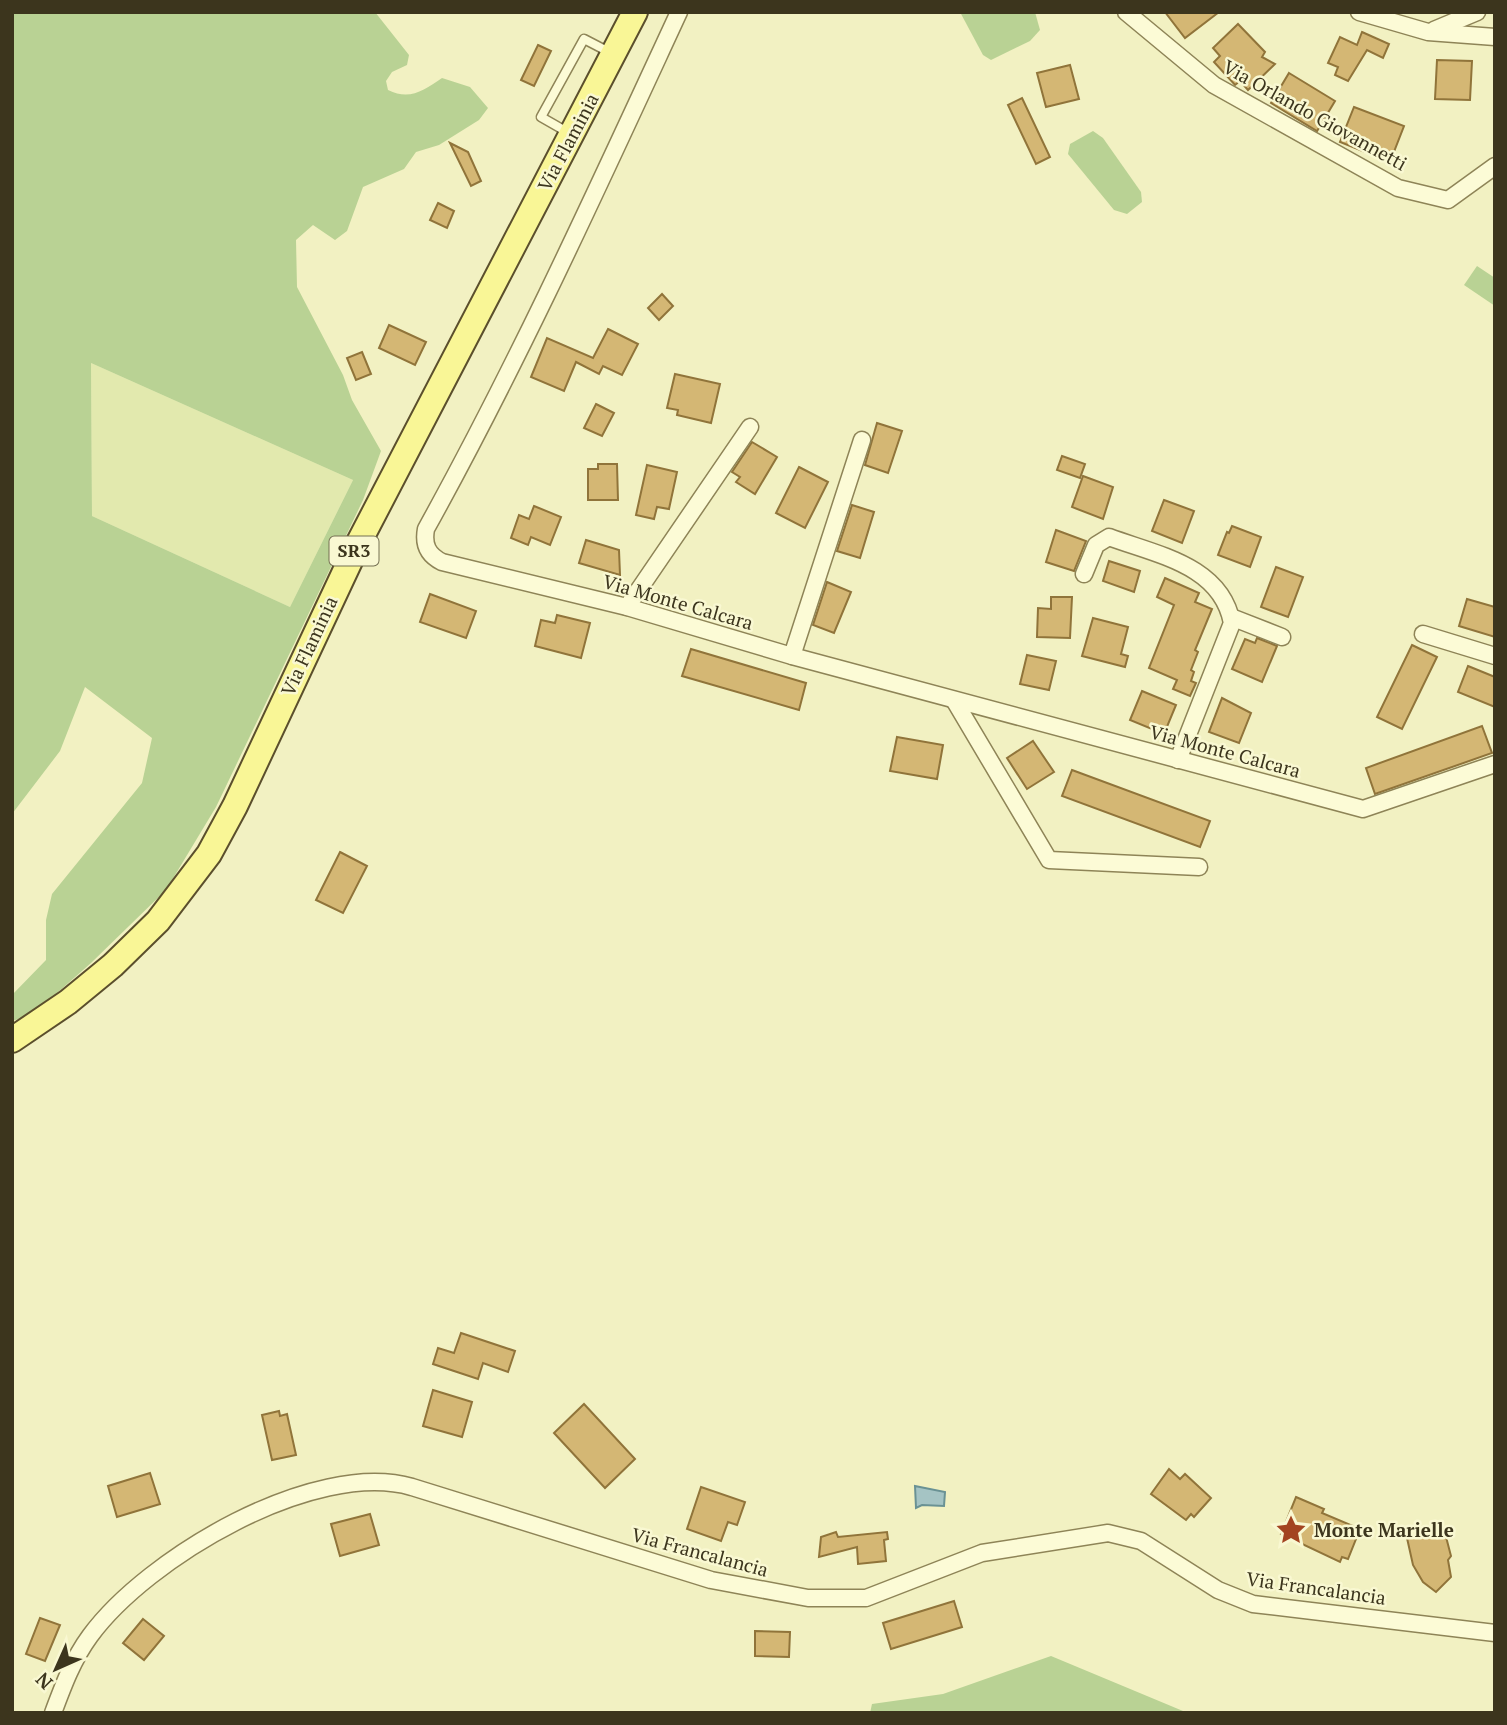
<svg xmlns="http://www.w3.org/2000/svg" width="1507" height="1725" font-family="'PT Serif',serif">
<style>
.farmland{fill:#e2e9ae}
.green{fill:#b9d294;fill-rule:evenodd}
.water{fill:#a5c4c4;stroke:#6a9294;stroke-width:2}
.building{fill:#d4b774;stroke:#90743a;stroke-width:2}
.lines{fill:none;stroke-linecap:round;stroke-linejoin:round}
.service-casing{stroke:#8e8457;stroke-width:11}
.minor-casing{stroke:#8e8457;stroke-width:19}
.primary-casing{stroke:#5b4f2c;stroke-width:28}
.service{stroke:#fcfbd6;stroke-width:8}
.minor{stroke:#fcfbd6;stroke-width:16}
.primary{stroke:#f9f696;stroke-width:24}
.labels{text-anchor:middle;stroke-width:5;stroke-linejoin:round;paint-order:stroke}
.shield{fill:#f9f8d2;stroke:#757053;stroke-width:2}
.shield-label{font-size:18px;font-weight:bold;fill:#3c351d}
.street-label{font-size:19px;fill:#3c351d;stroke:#f9f8d2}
.poi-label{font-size:19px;font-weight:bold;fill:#3c351d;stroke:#f9f8d2;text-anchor:start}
</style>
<rect width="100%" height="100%" fill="#f2f1c2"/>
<!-- farmland -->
<polygon class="farmland" points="91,363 353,480 290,607 92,516"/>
<!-- green -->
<g class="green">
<path d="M 12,12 L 375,12 L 409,55 L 407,65 L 392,72 L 386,81 L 388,90 C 410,101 424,90 442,78 L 470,87 L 488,108 L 479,120 L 439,145 L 416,152 L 404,169 L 363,187 L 347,231 L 335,240 L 313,225 L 296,240 L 297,287 L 343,375 L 352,400 L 381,451 L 363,500 L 216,807 L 166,890 L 91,963 L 32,1015 L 12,1021 L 12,995 L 46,960 L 46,920 L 52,894 L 142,783 L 152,738 L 85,687 L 60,751 L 12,814 ZM 91,363 L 353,480 L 290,607 L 92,516 Z"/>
<polygon points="960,12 1035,12 1040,30 1030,41 991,60 983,55"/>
<polygon points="1093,131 1103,138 1141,192 1142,202 1127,214 1114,210 1068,154 1070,144"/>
<polygon points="1477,266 1495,278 1495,306 1464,285"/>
<polygon points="1051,1656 1183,1711 1198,1713 870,1713 872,1704 943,1694"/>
</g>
<!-- water -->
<polygon class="water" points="915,1486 945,1492 944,1506 922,1505 916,1508"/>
<!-- building -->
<g class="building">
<polygon points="1165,12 1219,12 1185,38"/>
<polygon points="1238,24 1265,52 1262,57 1275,64 1248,90 1240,81 1235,85 1214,62 1220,56 1213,48"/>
<polygon points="1362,32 1389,44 1383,58 1367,50 1348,81 1335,75 1338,67 1328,63 1340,37 1357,45"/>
<polygon points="538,45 551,51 534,86 521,80"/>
<polygon points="1437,60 1472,61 1470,100 1435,99"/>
<polygon points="1070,65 1079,99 1046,107 1037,73"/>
<polygon points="1289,73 1335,101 1317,131 1271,103"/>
<polygon points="1022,98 1050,157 1036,164 1008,105"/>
<polygon points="1354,107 1404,126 1390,162 1340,142"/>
<polygon points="450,143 468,152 481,181 471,186"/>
<polygon points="438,203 454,211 447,228 430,220"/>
<polygon points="662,294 673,306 659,320 648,308"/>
<polygon points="389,325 426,342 415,365 379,348"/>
<polygon points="608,329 638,344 622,375 603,366 599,374 576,362 564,391 531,377 547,338 593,358"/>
<polygon points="362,352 371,374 356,380 347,358"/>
<polygon points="675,374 720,384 711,423 677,415 678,410 667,408"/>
<polygon points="596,404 614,413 602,436 584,428"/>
<polygon points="877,423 902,431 888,473 865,465"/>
<polygon points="752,442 777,457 755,494 736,482 740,477 732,472"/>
<polygon points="1062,456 1085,464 1080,478 1057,470"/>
<polygon points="598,464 617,464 618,500 588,500 588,469 598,469"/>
<polygon points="647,465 677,472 669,509 657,507 654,519 636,515"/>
<polygon points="799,467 828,482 805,528 776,513"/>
<polygon points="1083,476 1113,487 1103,519 1072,507"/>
<polygon points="1164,500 1194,511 1182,543 1152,531"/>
<polygon points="852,505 874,512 860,558 837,551"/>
<polygon points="534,506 561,517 550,545 531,537 528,545 511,538 519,515 529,519"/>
<polygon points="1232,526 1261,537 1250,567 1218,555 1227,532 1229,533"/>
<polygon points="1056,530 1086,541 1074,571 1046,562"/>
<polygon points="586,540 619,550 620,575 579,563"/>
<polygon points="1109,561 1140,571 1134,592 1103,581"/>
<polygon points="1276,567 1303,577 1288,617 1261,607"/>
<polygon points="1165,578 1199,593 1195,602 1212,609 1195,650 1198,652 1191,670 1194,672 1191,681 1196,683 1190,696 1173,689 1177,680 1149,668 1174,605 1157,597"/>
<polygon points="827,582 851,592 834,633 813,625"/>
<polygon points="430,594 476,611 466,638 420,622"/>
<polygon points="1051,597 1072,597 1070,638 1037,637 1038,608 1051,609"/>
<polygon points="1467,599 1495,607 1495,637 1459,626"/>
<polygon points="557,615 590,623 581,658 535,646 541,620 555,623"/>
<polygon points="1093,618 1128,627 1121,654 1128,656 1125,667 1082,656"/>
<polygon points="1257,638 1277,646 1262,682 1232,669 1245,639 1255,643"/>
<polygon points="1412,645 1437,657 1402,729 1377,717"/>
<polygon points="691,649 806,683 799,710 682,676"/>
<polygon points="1027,655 1056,661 1049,690 1020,684"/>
<polygon points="1468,666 1495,677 1495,707 1458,692"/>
<polygon points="1142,691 1176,705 1164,734 1130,720"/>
<polygon points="1222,698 1251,713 1239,743 1209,732"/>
<polygon points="1482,726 1492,753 1375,794 1366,768"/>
<polygon points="897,737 943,745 937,779 890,771"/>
<polygon points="1033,741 1054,772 1027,789 1007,758"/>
<polygon points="1072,770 1210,821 1200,847 1062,796"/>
<polygon points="340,852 367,866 343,913 316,900"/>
<polygon points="461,1333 515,1351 508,1372 483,1363 478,1379 433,1364 438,1348 454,1353"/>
<polygon points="433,1390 472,1402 462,1437 423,1426"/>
<polygon points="584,1404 635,1459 605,1488 554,1433"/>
<polygon points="279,1411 280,1416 287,1414 296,1455 272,1460 262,1415"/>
<polygon points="1169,1469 1180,1479 1185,1474 1211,1498 1194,1517 1191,1514 1186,1520 1151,1494"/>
<polygon points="150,1473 160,1504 117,1517 108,1486"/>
<polygon points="701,1487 745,1502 737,1525 728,1522 721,1541 687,1529"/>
<polygon points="1296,1497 1324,1509 1322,1513 1360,1529 1348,1559 1342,1557 1340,1562 1281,1534"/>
<polygon points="370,1514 379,1545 340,1556 331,1524"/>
<polygon points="836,1532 838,1537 887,1532 888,1539 884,1540 886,1561 858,1564 857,1547 819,1557 821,1537"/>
<polygon points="1445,1533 1451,1556 1448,1560 1451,1577 1436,1592 1423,1582 1413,1565 1407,1538"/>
<polygon points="954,1601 962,1627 891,1649 883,1623"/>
<polygon points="40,1618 60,1625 45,1661 26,1654"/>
<polygon points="143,1619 164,1636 144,1660 123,1643"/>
<polygon points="755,1631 790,1632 789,1657 755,1656"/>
</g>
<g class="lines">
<!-- service casing -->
<g class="service-casing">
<polyline id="service" points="569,133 541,117 584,39 611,53"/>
</g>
<!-- minor casing -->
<g class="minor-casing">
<g id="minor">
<path d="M 679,12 C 598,187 519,361 426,529 C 423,545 428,555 442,562 L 627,607 L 792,656 L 1363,809 L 1495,764"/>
<polyline points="1126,12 1214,85 1398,188 1448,200 1495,166"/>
<polyline points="1359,12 1428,32 1495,37"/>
<polyline points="1434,30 1477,12"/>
<path d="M 1084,574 L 1096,545 L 1109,537 C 1157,555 1221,565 1232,623 L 1178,760"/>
<polyline points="627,607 750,427"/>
<polyline points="1231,617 1282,637"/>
<polyline points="1423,634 1495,656"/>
<polyline points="792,656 862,440"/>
<polyline points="954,700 1049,860 1199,867"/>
<path d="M 53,1713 C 63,1686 73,1659 90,1636 C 147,1558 314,1459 412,1487 L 711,1580 L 808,1598 L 866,1598 L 982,1553 L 1108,1533 L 1141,1541 L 1218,1590 L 1253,1604 L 1495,1633"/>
</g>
</g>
<!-- primary casing -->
<g class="primary-casing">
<polyline id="primary" points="12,1040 68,1002 113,965 158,921 209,854 235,806 357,546 635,12"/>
</g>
<!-- service -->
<use href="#service" class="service"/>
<!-- minor -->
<use href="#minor" class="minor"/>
<!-- primary -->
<use href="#primary" class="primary"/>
</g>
<!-- icons -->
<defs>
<g id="sight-bare" transform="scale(2.415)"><path d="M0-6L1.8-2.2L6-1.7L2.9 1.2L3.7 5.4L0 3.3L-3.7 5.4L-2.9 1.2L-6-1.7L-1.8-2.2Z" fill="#a34421" stroke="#f9f8d2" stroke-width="2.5" paint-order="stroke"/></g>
</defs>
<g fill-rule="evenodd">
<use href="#sight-bare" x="1291" y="1530"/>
</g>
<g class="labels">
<!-- shield labels -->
<rect class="shield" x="329.5" y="536.5" width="49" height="29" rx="5"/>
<g class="shield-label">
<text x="354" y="557">SR3</text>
</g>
<!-- street labels -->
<g class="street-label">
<text transform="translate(1315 115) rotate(29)" y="7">Via Orlando Giovannetti</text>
<text transform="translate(568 142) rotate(-62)" y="7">Via Flaminia</text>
<text transform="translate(678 602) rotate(16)" y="7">Via Monte Calcara</text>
<text transform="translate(309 646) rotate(-65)" y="7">Via Flaminia</text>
<text transform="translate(1225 751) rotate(15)" y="7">Via Monte Calcara</text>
<text transform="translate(700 1552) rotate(15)" y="7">Via Francalancia</text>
<text transform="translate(1316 1588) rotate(8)" y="7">Via Francalancia</text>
</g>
<!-- poi labels -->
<g class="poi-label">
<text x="1314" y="1537">Monte Marielle</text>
</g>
</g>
<!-- border -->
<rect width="1507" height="1725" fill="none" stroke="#3c351d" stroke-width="28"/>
<!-- north arrow -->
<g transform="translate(56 1669) rotate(225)" stroke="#f9f8d2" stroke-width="5" paint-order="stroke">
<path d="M0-5L12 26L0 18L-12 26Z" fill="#3c351d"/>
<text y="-10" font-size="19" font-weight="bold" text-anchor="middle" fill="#3c351d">N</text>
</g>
</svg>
